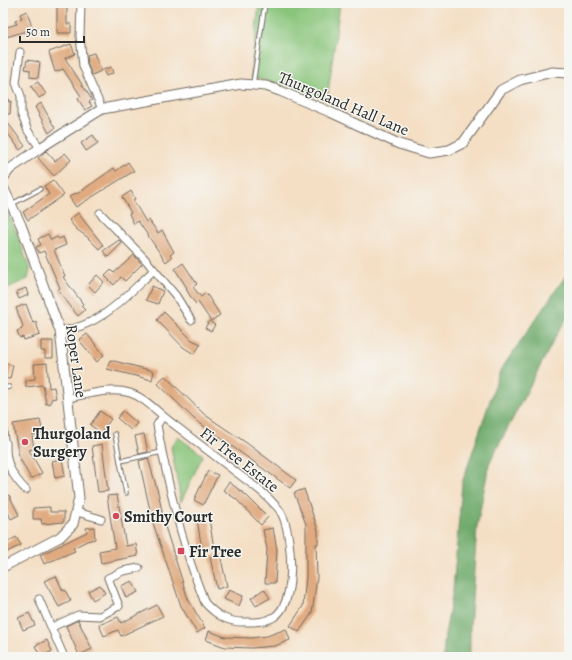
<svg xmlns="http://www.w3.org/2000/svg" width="572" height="660" font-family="Alegreya,serif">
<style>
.green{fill:#89c57a;stroke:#5a7852}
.forest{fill:#6eaa6a;stroke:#4c6a4a}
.building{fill:#e0aa80}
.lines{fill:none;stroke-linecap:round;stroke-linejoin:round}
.service-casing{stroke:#716a61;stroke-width:5.5}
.minor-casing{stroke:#716a61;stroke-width:9}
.tertiary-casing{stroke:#716a61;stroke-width:11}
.service{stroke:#fff;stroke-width:3.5}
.minor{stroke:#fff;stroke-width:7}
.tertiary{stroke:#fff;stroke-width:9}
.poi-dot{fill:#d1495b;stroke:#f6f6f2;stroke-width:1.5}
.labels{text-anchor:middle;stroke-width:3;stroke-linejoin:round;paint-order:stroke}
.street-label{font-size:16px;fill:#2b2b2b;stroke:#f6f6f2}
.poi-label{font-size:16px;font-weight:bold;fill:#2b2b2b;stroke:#f6f6f2;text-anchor:start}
</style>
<rect width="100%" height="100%" fill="#f6f6f2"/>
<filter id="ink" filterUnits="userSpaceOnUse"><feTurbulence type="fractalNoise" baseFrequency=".025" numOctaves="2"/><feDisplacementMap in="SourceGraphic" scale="8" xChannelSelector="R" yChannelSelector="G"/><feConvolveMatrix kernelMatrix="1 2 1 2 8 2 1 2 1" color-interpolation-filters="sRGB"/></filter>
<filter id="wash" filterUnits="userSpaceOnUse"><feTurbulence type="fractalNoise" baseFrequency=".012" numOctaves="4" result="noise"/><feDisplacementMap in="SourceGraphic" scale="16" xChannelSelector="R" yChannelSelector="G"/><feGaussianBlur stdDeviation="0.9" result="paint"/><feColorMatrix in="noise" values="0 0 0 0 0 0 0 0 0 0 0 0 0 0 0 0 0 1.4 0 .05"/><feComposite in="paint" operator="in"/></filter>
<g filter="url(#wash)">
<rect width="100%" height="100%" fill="#f4dfc4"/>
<!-- green -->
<g class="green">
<polygon points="259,3 340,3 327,101 286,86 251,77"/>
<polygon points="3,205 16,231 30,270 28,279 3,290"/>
<polygon points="178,437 203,455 181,502 171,447"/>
</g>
<!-- forest -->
<polygon class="forest" points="569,271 569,315 557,334 489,464 477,527 470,628 470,657 443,657 445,635 453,590 462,483 500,371"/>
<g id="blocks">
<!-- building -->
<g class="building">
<polygon points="57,3 67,3 67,24 71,24 71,33 57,33"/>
<polygon points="27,11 33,31 26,34 26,31 3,38 3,28 17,24 15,21 22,18 20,14"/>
<polygon points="71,44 75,54 65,58 92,100 89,102 92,106 85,110 78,99 81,96 63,69 55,72 49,52"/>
<polygon points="94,53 101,71 92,75 88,65 87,55"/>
<polygon points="27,60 40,62 38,78 30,77 30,70 25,69"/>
<polygon points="111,67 113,73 106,76 103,70"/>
<polygon points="38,82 46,94 39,98 31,86"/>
<polygon points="5,87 9,102 11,101 10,114 3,114 3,88"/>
<polygon points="41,103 55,128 49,133 35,107"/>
<polygon points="3,116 25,146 20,150 3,127"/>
<polygon points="93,135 98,143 86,151 81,143"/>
<polygon points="46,151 55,161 65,153 71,160 54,176 38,158"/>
<polygon points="128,162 134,171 76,207 69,197 76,193 77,194 114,168 116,171"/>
<polygon points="53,180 64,195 28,220 23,212 49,194 44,186"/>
<polygon points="131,191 135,199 133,200 146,222 149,220 158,233 162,230 174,252 170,255 172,257 166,262 138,221 134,224 129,214 131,213 122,197"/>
<polygon points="78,213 103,245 99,249 86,236 76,229 69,220"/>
<polygon points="48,234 51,240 57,237 59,239 63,237 66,245 54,250 65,276 63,277 83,304 81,306 85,310 78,316 58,290 60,288 44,251 39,253 36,247 41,245 38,239"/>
<polygon points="119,240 122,243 108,257 103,251"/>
<polygon points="134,255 142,264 125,281 121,277 114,285 105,276 111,270 114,273"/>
<polygon points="183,263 197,284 193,287 201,297 206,293 220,315 211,321 198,302 196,304 192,299 186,289 187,288 175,269"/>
<polygon points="97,275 104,282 95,292 88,285"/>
<polygon points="152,286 163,291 158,304 146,300"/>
<polygon points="26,288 28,295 19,299 16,292"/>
<polygon points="26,304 33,323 36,322 40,335 24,340 23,337 20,338 17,331 22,329 23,326 16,308"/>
<polygon points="164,312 192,340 201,344 194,354 183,347 157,320"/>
<polygon points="209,321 215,325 211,331 205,328"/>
<polygon points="87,334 104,355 97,362 79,340"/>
<polygon points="41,341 53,341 53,358 45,358 45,351 41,351"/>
<polygon points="110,360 154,371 152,380 107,369"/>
<polygon points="3,363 13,365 10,379 3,378"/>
<polygon points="47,363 49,388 54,387 56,398 51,399 51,403 46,404 43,385 26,387 26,380 35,379 34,364"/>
<polygon points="165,376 205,415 248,444 296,480 290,488 194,419 157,383"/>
<polygon points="100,411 111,419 101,433 90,425"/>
<polygon points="123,411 137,423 131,430 117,418"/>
<polygon points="40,420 43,433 32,435 34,449 29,450 42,473 31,479 19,457 13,424"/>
<polygon points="144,434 148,452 139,454 135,436"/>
<polygon points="102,444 108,491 98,492 92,446"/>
<polygon points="148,458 159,496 163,517 162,517 188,599 205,628 197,633 181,606 153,523 139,461"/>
<polygon points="62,459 65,476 55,478 52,461"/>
<polygon points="208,471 218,475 203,505 194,500"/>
<polygon points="229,482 246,495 268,517 261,525 236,499 223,490"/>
<polygon points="304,489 318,530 318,544 316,544 317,578 312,613 299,632 290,626 303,606 306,577 306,524 294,493"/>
<polygon points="9,495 19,515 11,519 6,508 3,509 3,498"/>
<polygon points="117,495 126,546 136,544 138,556 101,563 99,551 115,548 107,496"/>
<polygon points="50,507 50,512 64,512 64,522 42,524 41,519 33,519 33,508"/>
<polygon points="208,513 214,548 202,550 197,519 201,522"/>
<polygon points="94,527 95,539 87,541 73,548 75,551 44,564 40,555 87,532 86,528"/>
<polygon points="273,528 277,550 275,583 265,583 267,549 263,530"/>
<polygon points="16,537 21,545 3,554 3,545"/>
<polygon points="220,554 227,586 217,589 210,557"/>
<polygon points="56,576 63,591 65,590 71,601 59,607 44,581"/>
<polygon points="132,581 138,592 126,598 121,586"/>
<polygon points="100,585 105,593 93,600 88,591"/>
<polygon points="264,589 270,598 256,606 251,598"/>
<polygon points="229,590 243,596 239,606 224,599"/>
<polygon points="157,605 163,616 121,636 118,630 104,636 99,625 118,617 121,623"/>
<polygon points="29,613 35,625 23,630 18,618"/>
<polygon points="78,620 92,649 79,655 66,626"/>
<polygon points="286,629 290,640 275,646 252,648 225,647 206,640 209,631 225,637 251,638 267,636"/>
<polygon points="47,640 52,651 41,657 35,646"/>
</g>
</g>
</g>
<g filter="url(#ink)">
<use href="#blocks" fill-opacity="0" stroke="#716a61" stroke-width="1"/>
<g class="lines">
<!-- service casing -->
<g class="service-casing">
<g id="service">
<polyline points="253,84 265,3"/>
<polyline points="3,160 8,170"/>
<polyline points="12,204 40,189"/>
<polyline points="3,388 9,387"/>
<polyline points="3,413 6,443"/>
<polyline points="115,434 126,493"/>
<polyline points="120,461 162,452"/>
</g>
</g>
<!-- minor casing -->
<g class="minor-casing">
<g id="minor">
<polyline points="81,3 80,36 83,66 102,109"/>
<polyline points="20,52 16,83 21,96 21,113 28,131 40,148"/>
<polyline points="100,213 145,259 176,296 191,320"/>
<path d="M 60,331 C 100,327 126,296 154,270"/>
<path d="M 67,398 C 86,395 110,387 130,393 C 146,398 158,413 172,423 C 193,439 215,456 237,473 C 249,482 264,492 274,504 C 278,507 282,514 284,519 C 292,542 297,602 274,617 C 266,622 256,622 247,622 C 229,623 217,616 205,603 C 182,546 168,486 157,425 L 163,416"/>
<path d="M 6,443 C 5,463 12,476 26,490"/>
<polyline points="77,512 101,519"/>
<polyline points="39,599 64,657"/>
<polyline points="52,627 78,615 100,616 119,606 108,578 123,571 139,568"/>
</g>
</g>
<!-- tertiary casing -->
<g class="tertiary-casing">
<g id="tertiary">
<polyline points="3,178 10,169 40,148 102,109 241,84 266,86 280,91 330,112 399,144 429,153 449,150 463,143 501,90 520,80 552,72 569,73"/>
<polyline points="3,187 21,225 60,331 79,498 73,524 60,537 3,567"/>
</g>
</g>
<!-- service -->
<use href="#service" class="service"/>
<!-- minor -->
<use href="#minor" class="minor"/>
<!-- tertiary -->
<use href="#tertiary" class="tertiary"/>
</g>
</g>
<!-- markers -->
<g class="poi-dot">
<circle cx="25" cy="442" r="4"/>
<circle cx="116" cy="516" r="4"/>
<rect x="177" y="547" width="8" height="8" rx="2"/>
</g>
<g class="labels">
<!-- street labels -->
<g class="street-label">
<text transform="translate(344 103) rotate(23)" y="6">Thurgoland Hall Lane</text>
<text transform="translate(77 361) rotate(82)" y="6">Roper Lane</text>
<text transform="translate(240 459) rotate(38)" y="6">Fir Tree Estate</text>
</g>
<!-- poi labels -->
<g class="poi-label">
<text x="33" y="439">Thurgoland<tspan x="33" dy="18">Surgery</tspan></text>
<text x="124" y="522">Smithy Court</text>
<text x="189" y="557">Fir Tree</text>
</g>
</g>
<!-- margin -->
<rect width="572" height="660" fill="none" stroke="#f6f6f2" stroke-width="16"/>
<!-- scale -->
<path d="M20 36v6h64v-6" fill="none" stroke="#2b2b2b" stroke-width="2"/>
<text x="26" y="36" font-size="12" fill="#2b2b2b" stroke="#f6f6f2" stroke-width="3" paint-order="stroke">50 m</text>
</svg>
